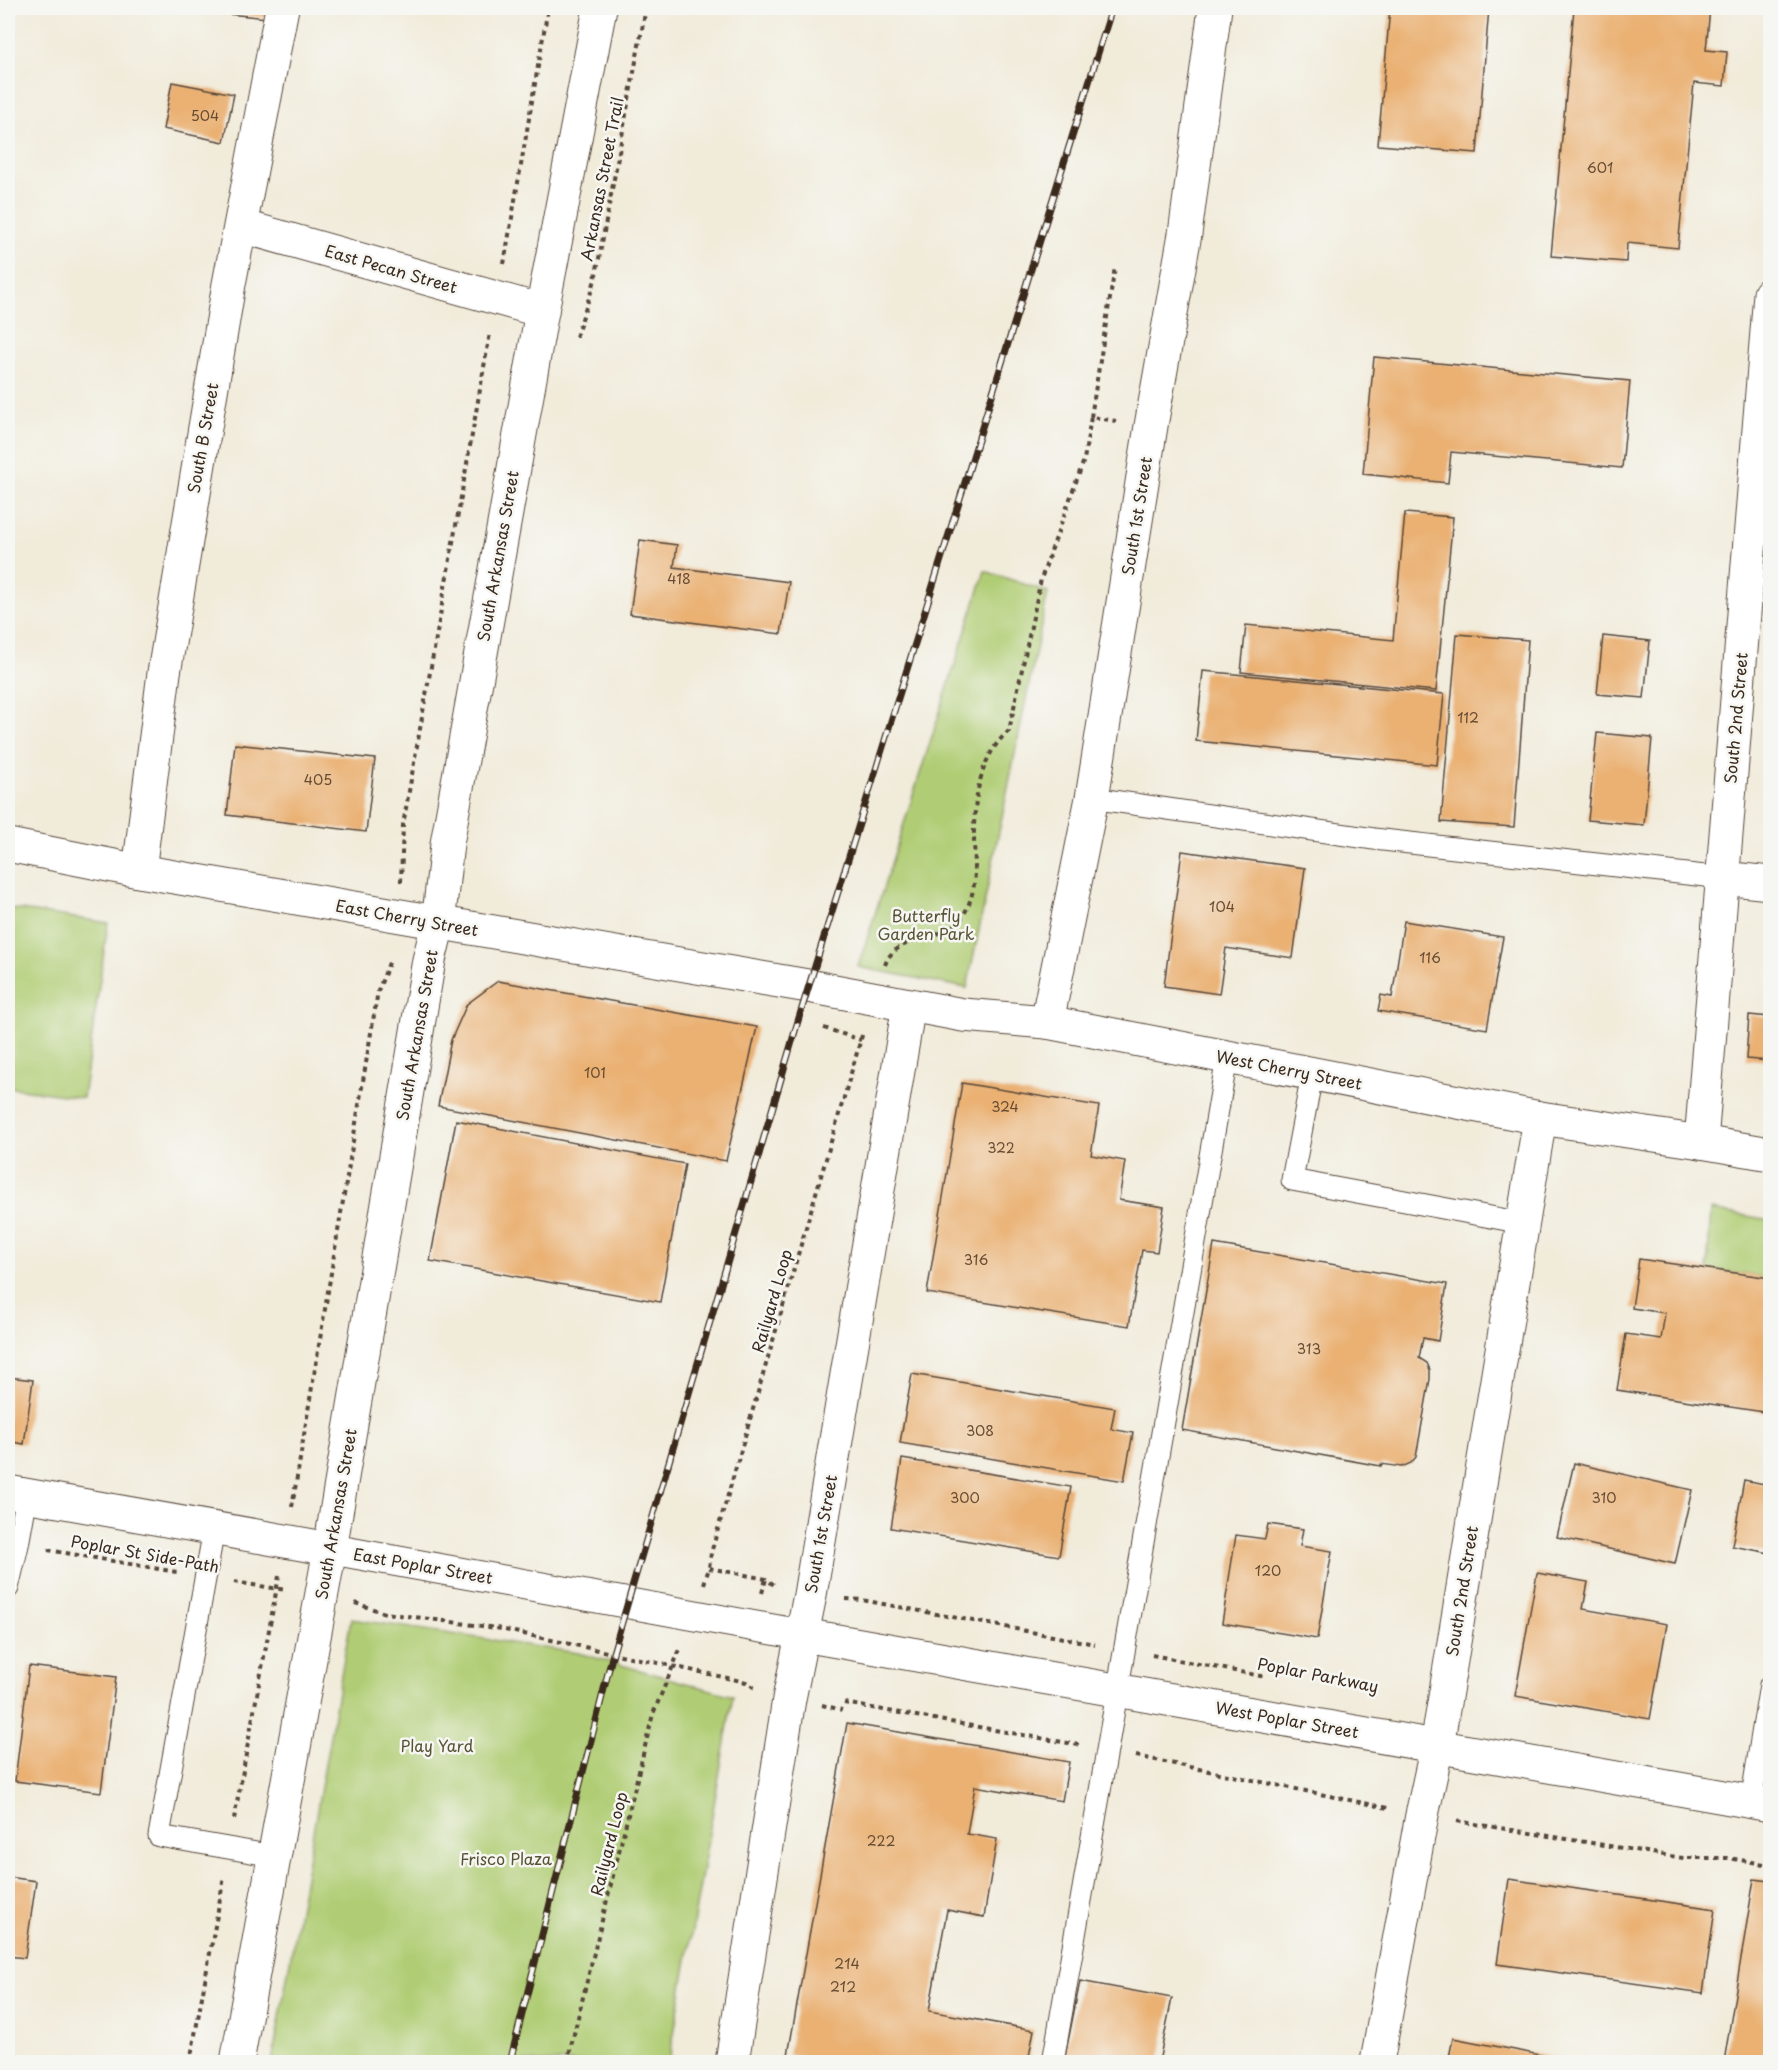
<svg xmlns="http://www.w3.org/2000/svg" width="1778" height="2070" font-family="'Playpen Sans',sans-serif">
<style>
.green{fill:#b0cd74;stroke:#767c49;stroke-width:1.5}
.building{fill:#eab173}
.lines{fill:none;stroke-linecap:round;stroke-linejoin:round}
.service-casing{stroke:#56473a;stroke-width:23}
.pedestrian-casing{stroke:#56473a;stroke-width:32}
.minor-casing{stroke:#56473a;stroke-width:35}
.tertiary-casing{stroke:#56473a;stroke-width:35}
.path{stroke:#56473a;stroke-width:4;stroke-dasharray:4.5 4.5;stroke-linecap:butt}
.service{stroke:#fff;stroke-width:21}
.pedestrian{stroke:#fff;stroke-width:30}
.minor{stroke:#fff;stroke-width:33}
.tertiary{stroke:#fff;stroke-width:33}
.rail-casing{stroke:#3b2a1e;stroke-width:7}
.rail{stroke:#f6f6f2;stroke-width:4.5;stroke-dasharray:14;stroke-linecap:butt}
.labels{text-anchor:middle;stroke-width:5;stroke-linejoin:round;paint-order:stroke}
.number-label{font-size:14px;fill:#674c33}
.street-label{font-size:16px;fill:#3b2a1e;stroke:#f6f6f2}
.park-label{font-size:16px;fill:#585334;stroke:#f6f6f2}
</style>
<rect width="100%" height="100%" fill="#f6f6f2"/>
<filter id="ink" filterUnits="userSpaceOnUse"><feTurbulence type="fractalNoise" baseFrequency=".0167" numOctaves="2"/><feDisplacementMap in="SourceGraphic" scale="12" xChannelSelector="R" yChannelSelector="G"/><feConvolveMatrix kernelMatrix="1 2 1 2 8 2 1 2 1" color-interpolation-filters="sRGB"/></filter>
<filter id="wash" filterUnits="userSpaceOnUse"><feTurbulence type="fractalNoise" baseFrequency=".008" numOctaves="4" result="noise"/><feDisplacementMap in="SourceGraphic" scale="24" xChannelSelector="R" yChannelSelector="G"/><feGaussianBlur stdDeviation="1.35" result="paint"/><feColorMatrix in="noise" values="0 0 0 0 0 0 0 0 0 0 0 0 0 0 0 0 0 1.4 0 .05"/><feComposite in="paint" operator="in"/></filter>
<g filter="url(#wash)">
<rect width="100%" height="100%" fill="#f1ebda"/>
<!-- green -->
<g class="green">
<polygon points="985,571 1048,592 967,988 858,967"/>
<polygon points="8,908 108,923 83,1098 8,1087"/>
<polygon points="1711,1210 1770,1220 1770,1278 1707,1269"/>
<polygon points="351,1619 578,1653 733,1696 669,2062 272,2062"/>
</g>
<g id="blocks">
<!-- building -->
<g class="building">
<polygon points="187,8 269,8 268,18 187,10"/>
<polygon points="1390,8 1489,8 1477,153 1378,145"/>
<polygon points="1574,8 1710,8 1706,50 1727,52 1724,86 1694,83 1678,248 1627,243 1626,262 1551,256"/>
<polygon points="172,82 234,94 224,142 163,129"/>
<polygon points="1374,357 1630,381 1622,468 1451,452 1448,483 1363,474"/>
<polygon points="1405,513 1453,517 1436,691 1241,672 1246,625 1393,640"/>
<polygon points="640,540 677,545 674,567 789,582 781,634 630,614"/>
<polygon points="1457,634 1528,640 1514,827 1441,822"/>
<polygon points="1603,636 1650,641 1644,698 1597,694"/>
<polygon points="1203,671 1444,694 1437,765 1196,741"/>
<polygon points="1597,733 1652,738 1644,825 1588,820"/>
<polygon points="235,744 375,759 366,832 227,815"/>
<polygon points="1182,851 1305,868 1293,958 1226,948 1219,994 1164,986"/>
<polygon points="1404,921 1503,937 1487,1029 1378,1011 1381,995 1392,997"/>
<polygon points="498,981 757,1027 726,1161 438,1106 451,1040 467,1004"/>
<polygon points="1749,1015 1770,1017 1770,1061 1746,1059"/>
<polygon points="962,1083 1099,1106 1091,1155 1125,1161 1119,1200 1164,1207 1157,1252 1142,1250 1129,1326 927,1293"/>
<polygon points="456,1120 685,1164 660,1302 430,1261"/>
<polygon points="1214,1244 1447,1284 1438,1341 1423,1338 1419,1358 1427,1363 1430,1370 1430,1379 1416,1457 1411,1463 1402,1467 1381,1464 1381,1466 1182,1430"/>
<polygon points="1639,1259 1770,1278 1770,1413 1617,1390 1626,1334 1661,1339 1665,1313 1632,1308"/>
<polygon points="912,1374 1115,1408 1111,1429 1133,1433 1124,1481 900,1443"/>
<polygon points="8,1377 33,1380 24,1444 8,1441"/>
<polygon points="902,1459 1071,1487 1059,1556 891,1528"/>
<polygon points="1574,1463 1692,1490 1675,1564 1557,1537"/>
<polygon points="1744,1480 1770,1485 1770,1553 1732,1546"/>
<polygon points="1268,1524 1303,1529 1300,1546 1332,1551 1317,1639 1222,1623 1236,1535 1265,1539"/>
<polygon points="1537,1573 1588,1582 1583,1609 1667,1624 1650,1719 1515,1696"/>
<polygon points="29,1666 116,1677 101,1792 15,1781"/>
<polygon points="847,1723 1069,1762 1062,1801 975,1786 967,1834 997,1839 984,1917 947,1910 929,2011 1034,2030 1028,2062 830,2062 788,2055"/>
<polygon points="8,1877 36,1881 25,1958 8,1956"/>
<polygon points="1509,1879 1715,1909 1703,1993 1497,1964"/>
<polygon points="1754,1879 1770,1881 1770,2062 1724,2062"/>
<polygon points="1080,1981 1172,1998 1159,2062 1064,2062"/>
<polygon points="1453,2038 1571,2061 1571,2062 1448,2062"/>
</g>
</g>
</g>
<g filter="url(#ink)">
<use href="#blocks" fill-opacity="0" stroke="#56473a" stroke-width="1.5"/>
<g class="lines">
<!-- service casing -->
<g class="service-casing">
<g id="service">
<polyline points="1092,798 1374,839 1723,878"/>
<polyline points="1312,1075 1292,1180 1523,1223"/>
<polyline points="214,1529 159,1836 274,1856"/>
<polyline points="8,1588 18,1545 27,1495"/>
<polyline points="1751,1802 1770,1685"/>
<polyline points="1053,2062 1227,1058"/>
</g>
</g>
<!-- pedestrian casing -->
<g class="pedestrian-casing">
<polyline id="pedestrian" points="330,1549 803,1635"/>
</g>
<!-- minor casing -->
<g class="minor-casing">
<g id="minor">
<polyline points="241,226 542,311"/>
<polyline points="8,845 139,871 808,986 963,1015 1047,1022 1540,1118 1701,1142 1770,1154"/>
<polyline points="139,871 164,673 229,284 282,8"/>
<polyline points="1723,878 1770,883"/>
<polyline points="1047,1022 1092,798 1151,426 1185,234 1215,8"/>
<polyline points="1701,1142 1770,294"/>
<polyline points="8,1492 330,1549"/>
<polyline points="1377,2062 1422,1815 1437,1746 1540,1118"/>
</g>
</g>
<!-- tertiary casing -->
<g class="tertiary-casing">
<g id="tertiary">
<polyline points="803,1635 1770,1805"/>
<polyline points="237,2062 330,1549 429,960 438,924 447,844 542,311 600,8"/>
<polyline points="732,2062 789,1699 810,1595 909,1005"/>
</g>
</g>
<!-- path -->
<g class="path">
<polyline points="504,264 548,8"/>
<polyline points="576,337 595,280 646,8"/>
<polyline points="1091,417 1115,267"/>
<polyline points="401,882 403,825 490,333"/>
<path d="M 885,965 C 896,932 946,944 963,916 C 981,885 973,860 974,827 C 975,793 982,753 1009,731 L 1041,579 L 1084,460 L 1091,417 L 1116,421"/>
<polyline points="824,1028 861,1040"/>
<polyline points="292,1507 378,991 390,960"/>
<polyline points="48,1550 177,1572"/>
<polyline points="709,1568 766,1579 777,1587"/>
<polyline points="234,1582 286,1590"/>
<polyline points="704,1584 709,1568 711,1553 863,1032"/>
<polyline points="762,1593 766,1579"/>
<polyline points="846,1599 862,1600 1095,1644"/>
<polyline points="355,1603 385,1613 496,1628 746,1682 755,1688"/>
<polyline points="1152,1655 1266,1677"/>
<polyline points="844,1703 1079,1745"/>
<polyline points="822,1705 842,1710"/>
<polyline points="1136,1756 1388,1808"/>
<polyline points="234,1819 279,1576"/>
<polyline points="1457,1821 1683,1858 1728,1858 1770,1865"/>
<polyline points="190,2062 224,1877"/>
<polyline points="567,2062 653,1714 681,1647"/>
</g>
<!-- service -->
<use href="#service" class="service"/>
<!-- pedestrian -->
<use href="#pedestrian" class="pedestrian"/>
<!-- minor -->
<use href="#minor" class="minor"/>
<!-- tertiary -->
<use href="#tertiary" class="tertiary"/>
<!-- rail casing -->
<g class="rail-casing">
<polyline id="rail" points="510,2062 613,1653 798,1021 1112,8"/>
</g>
<!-- rail -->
<use href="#rail" class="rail"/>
</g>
</g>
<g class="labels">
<!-- number labels -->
<g class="number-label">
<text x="205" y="121">504</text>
<text x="1600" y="173">601</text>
<text x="679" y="584">418</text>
<text x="1468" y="723">112</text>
<text x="318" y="785">405</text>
<text x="1222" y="912">104</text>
<text x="1430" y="963">116</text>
<text x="595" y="1078">101</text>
<text x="1005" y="1112">324</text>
<text x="1001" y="1153">322</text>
<text x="976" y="1265">316</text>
<text x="1309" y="1354">313</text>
<text x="980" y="1436">308</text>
<text x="965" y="1503">300</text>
<text x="1604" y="1503">310</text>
<text x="1268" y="1576">120</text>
<text x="881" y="1846">222</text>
<text x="847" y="1969">214</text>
<text x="843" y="1992">212</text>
</g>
<!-- street labels -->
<g class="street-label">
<text transform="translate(602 179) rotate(-79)" y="6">Arkansas Street Trail</text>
<text transform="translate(391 269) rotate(16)" y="6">East Pecan Street</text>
<text transform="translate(203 438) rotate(-80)" y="6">South B Street</text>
<text transform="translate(1137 516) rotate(-81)" y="6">South 1st Street</text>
<text transform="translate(498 556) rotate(-80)" y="6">South Arkansas Street</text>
<text transform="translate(1736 718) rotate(-85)" y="6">South 2nd Street</text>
<text transform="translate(407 918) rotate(10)" y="6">East Cherry Street</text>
<text transform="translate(417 1035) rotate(-80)" y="6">South Arkansas Street</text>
<text transform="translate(1289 1070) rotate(11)" y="6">West Cherry Street</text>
<text transform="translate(772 1301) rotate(-74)" y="6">Railyard Loop</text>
<text transform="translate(336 1514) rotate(-80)" y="6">South Arkansas Street</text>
<text transform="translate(821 1534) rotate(-80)" y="6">South 1st Street</text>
<text transform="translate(145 1554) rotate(10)" y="6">Poplar St Side-Path</text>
<text transform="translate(423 1566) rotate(10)" y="6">East Poplar Street</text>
<text transform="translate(1462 1591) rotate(-81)" y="6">South 2nd Street</text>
<text transform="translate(1318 1675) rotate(11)" y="6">Poplar Parkway</text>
<text transform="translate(1287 1720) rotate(10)" y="6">West Poplar Street</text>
<text transform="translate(609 1844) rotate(-76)" y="6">Railyard Loop</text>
</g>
<!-- park labels -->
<g class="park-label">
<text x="926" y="922">Butterfly<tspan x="926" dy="18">Garden Park</tspan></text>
<text x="437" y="1752">Play Yard</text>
<text x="506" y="1865">Frisco Plaza</text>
</g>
</g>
<!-- margin -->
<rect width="1778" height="2070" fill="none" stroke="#f6f6f2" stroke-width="30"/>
</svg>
